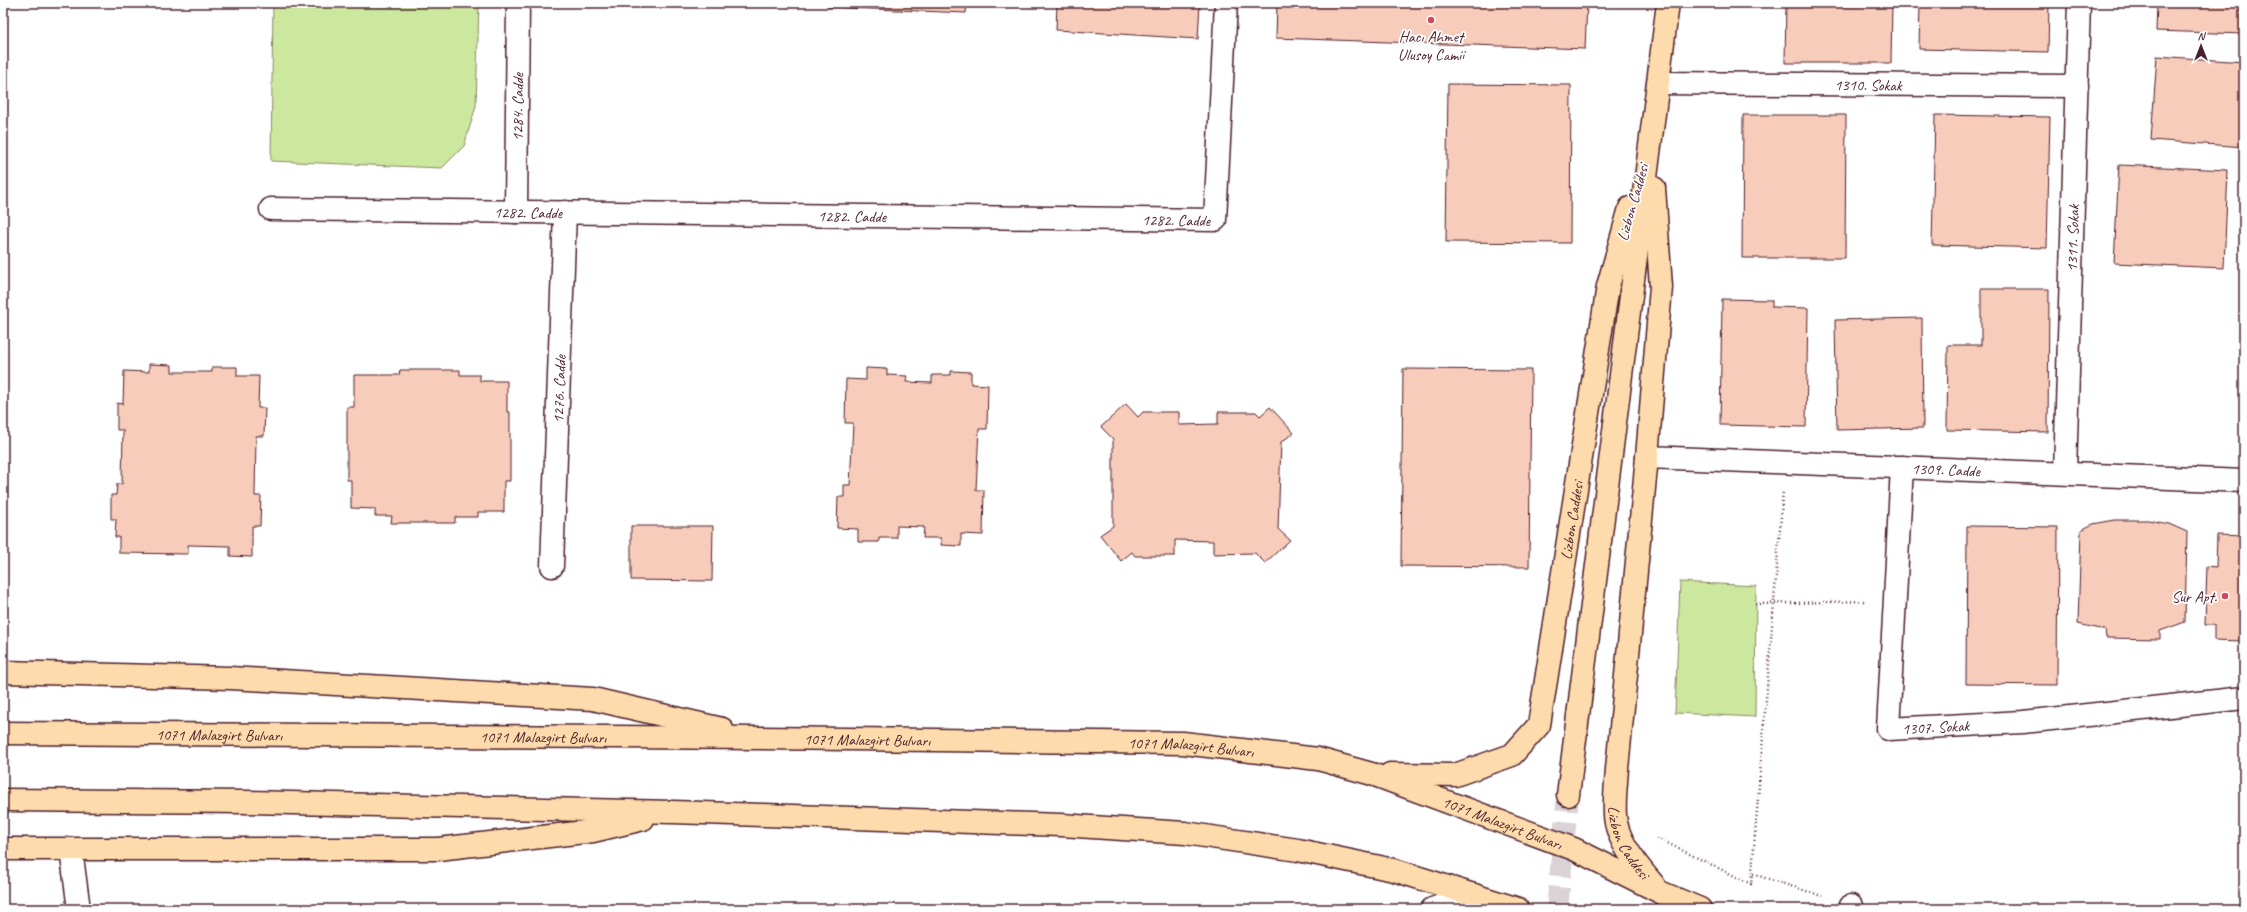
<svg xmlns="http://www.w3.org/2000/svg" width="2247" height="912" font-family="Caveat,sans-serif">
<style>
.green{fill:#cce89f;stroke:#8b8465}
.building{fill:#f8ccba;stroke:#4a1f2b}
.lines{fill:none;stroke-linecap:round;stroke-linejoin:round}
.major-tunnel{stroke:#dbd2d5;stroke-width:22;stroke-dasharray:22 11;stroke-linecap:butt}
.minor-casing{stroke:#4a1f2b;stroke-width:25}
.major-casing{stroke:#4a1f2b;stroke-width:25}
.path{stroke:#4a1f2b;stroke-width:2.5;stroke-dasharray:1 3;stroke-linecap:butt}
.minor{stroke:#fff;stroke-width:22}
.major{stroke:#fedbac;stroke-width:22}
.poi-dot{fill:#d1495b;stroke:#fff;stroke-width:1.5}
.labels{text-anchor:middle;stroke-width:3.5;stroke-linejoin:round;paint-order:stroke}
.poi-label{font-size:16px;fill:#4a1f2b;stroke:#fff}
.street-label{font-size:16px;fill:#4a1f2b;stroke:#fff}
</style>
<rect width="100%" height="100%" fill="#fff"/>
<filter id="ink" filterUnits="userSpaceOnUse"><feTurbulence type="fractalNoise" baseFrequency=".025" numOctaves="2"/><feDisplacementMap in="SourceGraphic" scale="8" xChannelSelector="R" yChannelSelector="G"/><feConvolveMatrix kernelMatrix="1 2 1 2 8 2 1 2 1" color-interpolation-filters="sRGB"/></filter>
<g filter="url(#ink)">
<!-- green -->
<g class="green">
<polygon points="273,3 479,3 476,106 464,146 442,168 271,161"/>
<polygon points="1680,582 1756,586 1755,717 1675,713"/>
</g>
<!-- building -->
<g class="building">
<polygon points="827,3 967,3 966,13 827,7"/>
<polygon points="1057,3 1200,3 1198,39 1056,30"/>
<polygon points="1277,3 1587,3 1585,49 1276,38"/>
<polygon points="1786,3 1892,3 1891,63 1785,63"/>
<polygon points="1920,3 2049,3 2048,52 1919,49"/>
<polygon points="2157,3 2244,3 2244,34 2156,31"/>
<polygon points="2157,56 2244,62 2244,147 2151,140"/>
<polygon points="1448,84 1571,85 1570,243 1446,242"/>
<polygon points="1743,115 1846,115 1845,258 1742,258"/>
<polygon points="1935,115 2050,117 2047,248 1932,245"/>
<polygon points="2119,165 2228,170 2224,268 2114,263"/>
<polygon points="1981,289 2049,289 2048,432 1947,430 1948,345 1981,345"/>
<polygon points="1722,299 1772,300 1772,307 1808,308 1806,427 1720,425"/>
<polygon points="1922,318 1923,428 1837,430 1835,320"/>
<polygon points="149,364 172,365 172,372 212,372 212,367 237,367 237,376 259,376 258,408 265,408 264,436 256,436 255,496 261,496 260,526 252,526 252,557 230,556 230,546 188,545 188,554 119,553 119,537 115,537 116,519 111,519 111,495 116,495 117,484 122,484 123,430 117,430 117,403 123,404 124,371 149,372"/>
<polygon points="866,368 887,369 887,375 907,376 906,382 932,383 932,375 951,375 951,371 971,372 971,384 988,385 987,429 979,429 976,490 984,490 983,535 961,534 961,546 941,545 941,538 923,538 924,527 897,526 897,538 879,538 879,542 858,542 858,529 837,528 838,497 844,497 844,485 850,485 853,423 845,423 846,379 866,380"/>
<polygon points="1403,369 1531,370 1529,567 1401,566"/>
<polygon points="400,370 460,370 460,375 480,375 480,381 507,381 507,412 510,412 510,481 504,481 504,512 478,512 478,517 455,517 455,523 391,523 392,516 375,516 375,509 351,508 351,480 347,480 347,407 354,407 354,375 399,375"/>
<polygon points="1126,404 1138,417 1143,412 1179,412 1179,425 1218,424 1218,412 1256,412 1260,416 1270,407 1294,433 1281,442 1278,529 1290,540 1265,563 1255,553 1213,554 1213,541 1175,540 1175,556 1135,556 1132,552 1121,561 1100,535 1113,526 1113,439 1101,427"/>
<polygon points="2115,520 2148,520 2169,524 2187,532 2185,622 2160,631 2160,639 2106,638 2105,630 2078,624 2081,530 2093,524"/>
<polygon points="631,526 713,526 712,581 631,580"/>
<polygon points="1967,526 2058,527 2057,685 1966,684"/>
<polygon points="2217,535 2244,536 2244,630 2242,630 2241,641 2214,640 2214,625 2205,625 2207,566 2216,567"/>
</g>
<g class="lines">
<!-- major-tunnel -->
<polyline class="major-tunnel" points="1557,909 1568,795"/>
<!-- minor casing -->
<g class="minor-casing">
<g id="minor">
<path id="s1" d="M 1659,83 L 2077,86"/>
<path id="s2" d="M 271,209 L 1215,220 L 1226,3"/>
<path id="s3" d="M 516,212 L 518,3"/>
<path id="s4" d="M 1647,457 L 2244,481"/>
<path id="s5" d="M 1902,467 L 1888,729 L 2023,722 L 2244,698"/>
<path id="s6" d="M 2065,473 L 2079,3"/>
<path id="s7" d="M 552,566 L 565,212"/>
<polyline points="71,850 79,909"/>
<polyline points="1432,909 1474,895"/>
<polyline points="1849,909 1851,906"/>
</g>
</g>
<!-- major casing -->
<g class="major-casing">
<g id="major">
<path id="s8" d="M 1654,188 L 1661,287 L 1647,457 L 1617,769 C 1616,784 1614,800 1615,815 C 1616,840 1639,868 1654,885"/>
<polyline points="3,672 230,678 593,699 722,729"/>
<path id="s9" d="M 3,733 L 761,738 L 1183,743 L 1318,759 L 1372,774 L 1574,849 L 1662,893 L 1700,909"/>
<path id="s10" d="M 1390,774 L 1455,775 L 1512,755 L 1539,725 L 1608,286 L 1630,208"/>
<polyline points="1568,795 1668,3"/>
<polyline points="3,800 246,802 673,812 1061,825 1185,833 1298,850 1394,870 1518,909"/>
<polyline points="3,849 438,849 593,831 643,819"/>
</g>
</g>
<!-- path -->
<g class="path">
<polyline points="1755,604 1865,601"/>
<polyline points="1657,838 1751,884 1783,491"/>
<polyline points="1753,874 1822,896"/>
</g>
<!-- minor -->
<use href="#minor" class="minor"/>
<!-- major -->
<use href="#major" class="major"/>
</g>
</g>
<!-- markers -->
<g class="poi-dot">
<circle cx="1431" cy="20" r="4"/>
<circle cx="2225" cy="596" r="4"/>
</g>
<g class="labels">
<!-- poi labels -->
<g class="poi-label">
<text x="1431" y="42">Hacı Ahmet<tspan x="1431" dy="18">Ulusoy Camii</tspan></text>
<text x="2217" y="602" text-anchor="end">Sur Apt.</text>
</g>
<!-- street labels -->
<g class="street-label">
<text dy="6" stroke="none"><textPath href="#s1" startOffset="209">1310. Sokak</textPath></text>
<text dy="6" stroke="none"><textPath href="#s3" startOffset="105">1284. Cadde</textPath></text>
<text transform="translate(1632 202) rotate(-74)" y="6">Lizbon Caddesi</text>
<text dy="6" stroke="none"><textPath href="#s2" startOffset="257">1282. Cadde</textPath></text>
<text dy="6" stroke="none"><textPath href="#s2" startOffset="581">1282. Cadde</textPath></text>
<text dy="6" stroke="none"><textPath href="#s2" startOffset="905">1282. Cadde</textPath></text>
<text dy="6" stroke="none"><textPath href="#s6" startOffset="235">1311. Sokak</textPath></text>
<text dy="6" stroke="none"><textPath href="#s7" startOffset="177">1276. Cadde</textPath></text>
<text dy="6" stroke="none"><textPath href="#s4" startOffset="299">1309. Cadde</textPath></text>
<text dy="6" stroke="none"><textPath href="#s10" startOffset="373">Lizbon Caddesi</textPath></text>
<text dy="6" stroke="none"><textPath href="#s5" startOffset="310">1307. Sokak</textPath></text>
<text dy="6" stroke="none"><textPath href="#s9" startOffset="216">1071 Malazgirt Bulvarı</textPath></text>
<text dy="6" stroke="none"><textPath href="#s9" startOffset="540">1071 Malazgirt Bulvarı</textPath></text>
<text dy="6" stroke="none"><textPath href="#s9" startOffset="864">1071 Malazgirt Bulvarı</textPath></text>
<text dy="6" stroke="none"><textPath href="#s9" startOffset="1188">1071 Malazgirt Bulvarı</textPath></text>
<text dy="6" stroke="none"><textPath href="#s9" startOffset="1511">1071 Malazgirt Bulvarı</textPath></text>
<text dy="6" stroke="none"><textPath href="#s8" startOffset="660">Lizbon Caddesi</textPath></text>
</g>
</g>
<!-- margin -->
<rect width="2247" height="912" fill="none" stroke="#fff" stroke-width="16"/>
<rect x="8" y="8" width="2231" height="896" fill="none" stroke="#4a1f2b" stroke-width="1.5" filter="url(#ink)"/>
<!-- north arrow -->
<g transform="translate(2201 46)" stroke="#ffffff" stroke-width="3" paint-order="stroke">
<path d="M0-3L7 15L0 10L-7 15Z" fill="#4a1f2b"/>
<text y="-6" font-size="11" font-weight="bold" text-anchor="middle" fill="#4a1f2b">N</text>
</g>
</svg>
